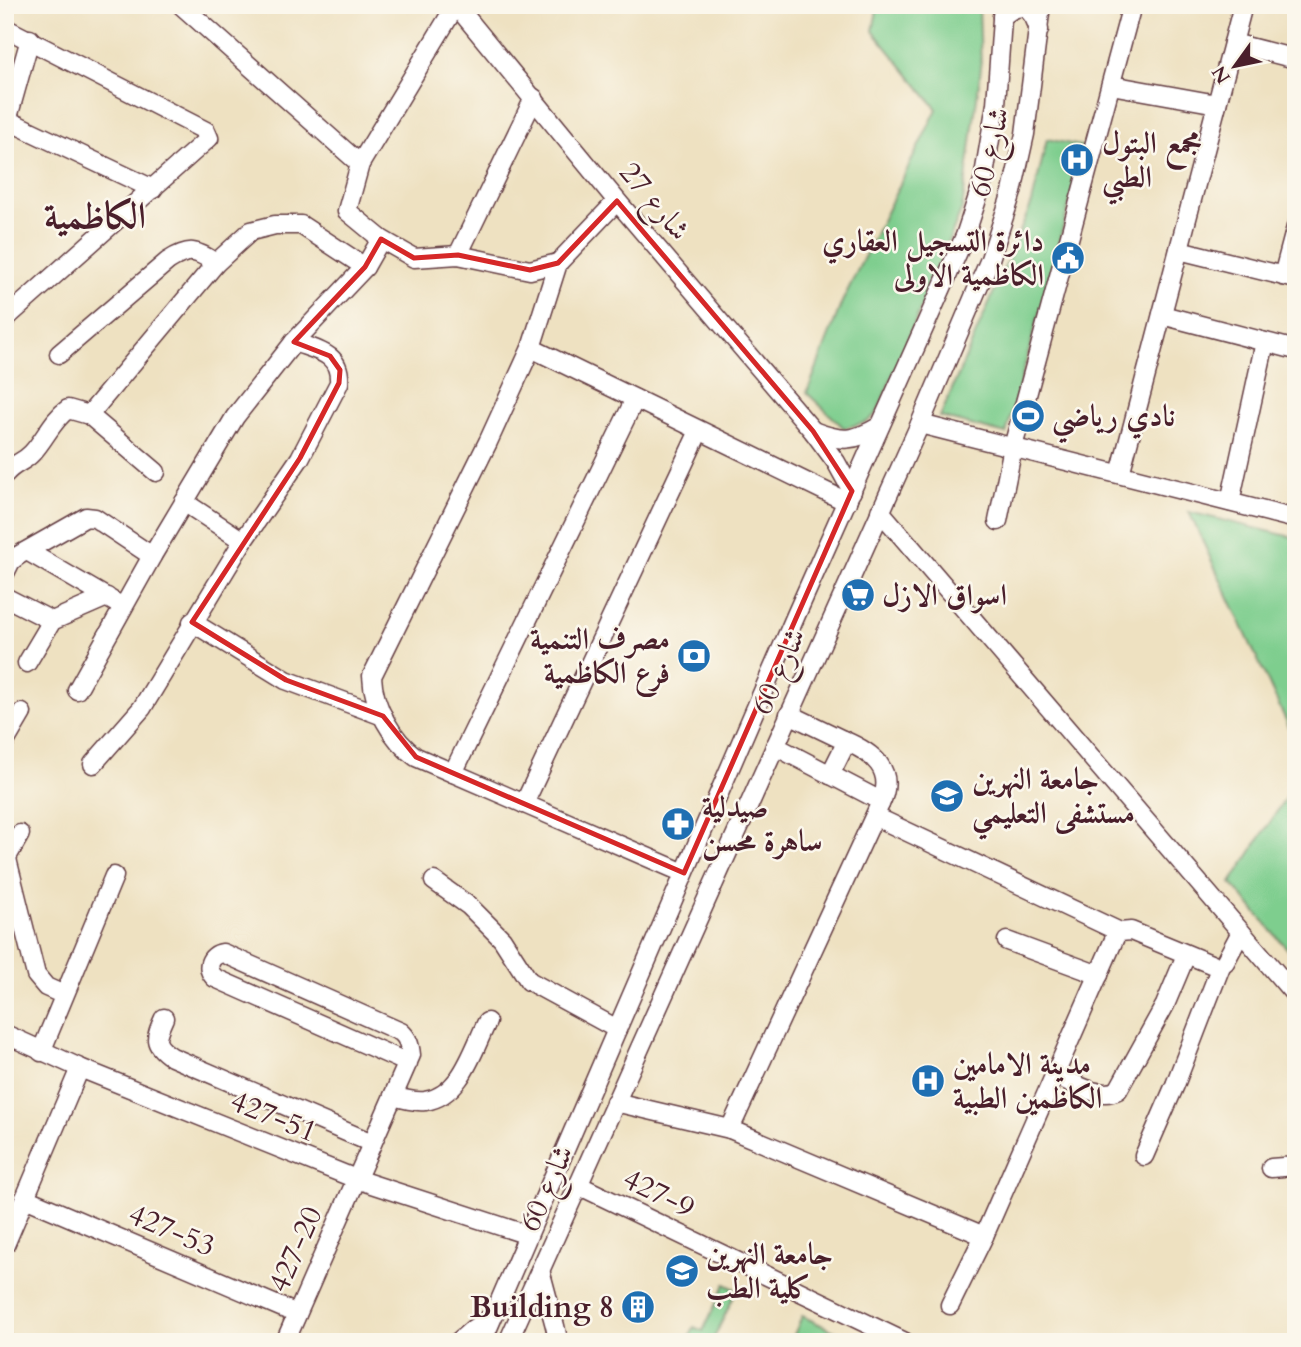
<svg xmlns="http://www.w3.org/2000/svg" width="1301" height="1347" font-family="Cardo,Amiri,serif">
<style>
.green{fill:#7ece8e;stroke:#64765c;stroke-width:2}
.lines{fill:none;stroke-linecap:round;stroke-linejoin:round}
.minor-casing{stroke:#633c42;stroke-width:21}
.minor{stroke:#fff;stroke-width:18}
.marked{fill:none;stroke:#d62828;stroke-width:5;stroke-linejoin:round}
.labels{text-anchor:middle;stroke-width:5;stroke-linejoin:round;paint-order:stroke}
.poi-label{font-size:30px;font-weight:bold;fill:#4a1f2b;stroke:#fbf7ec;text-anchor:start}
.street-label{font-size:30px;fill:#4a1f2b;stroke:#fbf7ec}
.district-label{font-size:37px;font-weight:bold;fill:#4a1f2b;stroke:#fbf7ec}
</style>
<rect width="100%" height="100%" fill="#fbf7ec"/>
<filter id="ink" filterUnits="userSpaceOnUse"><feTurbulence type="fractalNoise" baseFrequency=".0143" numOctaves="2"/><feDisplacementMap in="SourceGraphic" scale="14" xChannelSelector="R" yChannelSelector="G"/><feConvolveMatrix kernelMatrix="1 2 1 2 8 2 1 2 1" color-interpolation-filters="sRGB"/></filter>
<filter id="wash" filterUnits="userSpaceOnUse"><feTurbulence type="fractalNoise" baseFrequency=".00686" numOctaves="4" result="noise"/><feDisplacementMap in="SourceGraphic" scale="28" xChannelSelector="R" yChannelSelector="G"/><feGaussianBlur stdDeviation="1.57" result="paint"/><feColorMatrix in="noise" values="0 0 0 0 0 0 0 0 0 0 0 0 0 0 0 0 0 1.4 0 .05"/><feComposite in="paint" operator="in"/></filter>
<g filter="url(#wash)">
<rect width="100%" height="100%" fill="#eee1c1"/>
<!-- green -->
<g class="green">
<polygon points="878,5 979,5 981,68 962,209 877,413 867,422 844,428 807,393 842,302 937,109 873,31"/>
<polygon points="1047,139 1085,147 1006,434 940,417 1032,203"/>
<polygon points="1189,512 1296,538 1296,742"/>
<polygon points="1296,782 1296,959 1231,883"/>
<polygon points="725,1284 737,1290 712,1342 687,1342 694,1327 703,1331"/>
<polygon points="802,1316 857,1342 791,1342"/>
</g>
</g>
<g filter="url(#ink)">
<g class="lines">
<!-- minor casing -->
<g class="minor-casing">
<g id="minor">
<polyline points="181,5 360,164"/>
<polyline points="456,5 617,201 813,431 836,462 852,491"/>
<polyline points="456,5 360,164 347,211 381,239 414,258 458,255 530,270 558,263 617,201"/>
<path d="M 1002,17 C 1021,0 1032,7 1039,30"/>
<polyline points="5,28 206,131 209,138 5,319"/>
<polyline points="1233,43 1296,59"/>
<polyline points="1111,85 1217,104"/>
<polyline points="7,120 153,189"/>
<polyline points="5,128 30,39"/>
<polyline points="1179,250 1296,279"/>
<polyline points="458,255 534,98"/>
<path d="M 558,263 L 531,348 L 488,442 L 372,676 C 373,706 392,740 416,757 L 684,873"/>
<polyline points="1283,276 1296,227"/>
<polyline points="1162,315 1296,350"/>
<polyline points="531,348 847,502"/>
<path d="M 59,354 L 168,261 C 190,247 195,250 216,263"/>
<polyline points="89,415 216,263 251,231 275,225 301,225 365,267"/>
<polyline points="920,424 1296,519"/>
<path d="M 813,431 C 841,442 854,442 880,426"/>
<path d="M 5,474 C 15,462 23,463 32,453 C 46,438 52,420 68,409 L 89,415 L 156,472"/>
<polyline points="1120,474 1243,5"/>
<polyline points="184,502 243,541"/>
<polyline points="1230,502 1265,342"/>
<polyline points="880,511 1296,996"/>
<polyline points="998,521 1013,447 1132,5"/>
<polyline points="27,551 123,607"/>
<polyline points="5,573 11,561 19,555 86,517 95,518 152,556"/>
<polyline points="5,597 52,621"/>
<polyline points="192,622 286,680 383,716"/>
<polyline points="27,663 52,621 107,597"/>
<polyline points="77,690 152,556 235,417 294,342 365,267 381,239"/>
<polyline points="789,714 843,740 844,747 830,775"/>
<path d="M 843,740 C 872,752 897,770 880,804"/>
<polyline points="5,742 22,713"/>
<path d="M 93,764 L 142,708 L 243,541 L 300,458 L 339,383 C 341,353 318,351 294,342"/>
<polyline points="453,773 635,399"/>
<polyline points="524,804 699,431"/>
<polyline points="876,817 1120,932"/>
<polyline points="20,834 7,857 8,863 36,975 46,987 64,995"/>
<polyline points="434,881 469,906 502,939 529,981 617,1029"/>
<polyline points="1007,941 1099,975"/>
<path d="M 164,1018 C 155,1038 152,1044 172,1057 L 372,1143"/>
<polyline points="5,1034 80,1068 356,1179 528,1235"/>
<polyline points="41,1052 114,876"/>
<path d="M 1055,1075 C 1072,1082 1099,1100 1118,1090 L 1165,1005 L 1186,955"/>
<path d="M 393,1096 C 403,1099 414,1102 425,1101 C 461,1096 473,1050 487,1022"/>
<polyline points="615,1102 730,1129 984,1236"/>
<polyline points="730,1129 880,804 875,798 775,746"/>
<polyline points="1144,1156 1175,1085 1221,966"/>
<polyline points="1271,1168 1296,1166"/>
<polyline points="578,1185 905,1342"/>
<polyline points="25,1198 297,1314"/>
<polyline points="5,1245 80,1068"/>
<polyline points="540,1270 555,1326 557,1335 553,1342"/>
<polyline points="950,1305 984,1236 1116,935 1120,932 1131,931 1218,967 1225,962 1241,932"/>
<polyline points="5,1341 6,1342"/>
<path d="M 285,1342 L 411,1055 C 410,1045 408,1038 401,1032 L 223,953 C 209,955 205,969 215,978 L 408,1063"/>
<polyline points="458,1342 473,1329 492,1317"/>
<polyline points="482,1342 796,615 965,236 983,181 996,104 1003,5"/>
<polyline points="508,1342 920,424 990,259 1012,192 1025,134 1041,5"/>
</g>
</g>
<!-- minor -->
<use href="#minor" class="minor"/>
</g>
</g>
<!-- marked area -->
<path class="marked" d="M 617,201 L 813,431 L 852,491 L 684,873 L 416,757 L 383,716 L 286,680 L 192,622 L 300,458 L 339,383 L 340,370 L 330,356 L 294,342 L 365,267 L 381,239 L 414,258 L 458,255 L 530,270 L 558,263 Z"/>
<!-- icons -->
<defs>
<g id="hospital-disc" transform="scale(1.75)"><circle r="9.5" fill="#1f6fb2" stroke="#fbf7ec"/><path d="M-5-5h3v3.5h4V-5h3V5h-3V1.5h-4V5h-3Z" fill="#fff"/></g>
<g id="civic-disc" transform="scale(1.75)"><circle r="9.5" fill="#1f6fb2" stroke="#fbf7ec"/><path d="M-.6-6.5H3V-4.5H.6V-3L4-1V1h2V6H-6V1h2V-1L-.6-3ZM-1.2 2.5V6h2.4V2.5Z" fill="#fff"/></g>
<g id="stadium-disc" transform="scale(1.75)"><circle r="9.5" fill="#1f6fb2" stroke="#fbf7ec"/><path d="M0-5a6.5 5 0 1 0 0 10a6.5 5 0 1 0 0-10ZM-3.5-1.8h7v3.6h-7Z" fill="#fff"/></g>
<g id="supermarket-disc" transform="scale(1.75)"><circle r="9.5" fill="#1f6fb2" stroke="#fbf7ec"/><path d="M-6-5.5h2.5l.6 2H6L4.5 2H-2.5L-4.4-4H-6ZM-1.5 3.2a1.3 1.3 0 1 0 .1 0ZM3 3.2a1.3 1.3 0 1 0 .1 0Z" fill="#fff"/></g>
<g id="bank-disc" transform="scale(1.75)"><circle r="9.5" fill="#1f6fb2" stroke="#fbf7ec"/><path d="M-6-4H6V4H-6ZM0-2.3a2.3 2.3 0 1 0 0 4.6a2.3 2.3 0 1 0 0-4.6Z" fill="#fff"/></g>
<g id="university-disc" transform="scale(1.75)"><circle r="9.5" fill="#1f6fb2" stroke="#fbf7ec"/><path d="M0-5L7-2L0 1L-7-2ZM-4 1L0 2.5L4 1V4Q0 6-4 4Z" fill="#fff"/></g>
<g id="pharmacy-disc" transform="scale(1.75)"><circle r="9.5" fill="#1f6fb2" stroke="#fbf7ec"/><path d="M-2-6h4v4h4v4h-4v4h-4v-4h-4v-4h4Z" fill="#fff"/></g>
<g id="building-disc" transform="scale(1.75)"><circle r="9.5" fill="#1f6fb2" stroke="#fbf7ec"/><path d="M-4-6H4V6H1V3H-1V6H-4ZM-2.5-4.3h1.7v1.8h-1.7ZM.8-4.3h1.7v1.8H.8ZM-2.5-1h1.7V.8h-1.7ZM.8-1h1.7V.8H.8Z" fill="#fff"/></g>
</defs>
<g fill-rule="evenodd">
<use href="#hospital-disc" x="1077" y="160"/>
<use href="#civic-disc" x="1068" y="258"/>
<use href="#stadium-disc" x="1028" y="416"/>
<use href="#supermarket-disc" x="858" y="595"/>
<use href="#bank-disc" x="694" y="656"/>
<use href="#university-disc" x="947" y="796"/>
<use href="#pharmacy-disc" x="678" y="824"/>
<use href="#hospital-disc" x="928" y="1081"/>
<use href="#university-disc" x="682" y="1271"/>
<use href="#building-disc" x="638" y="1307"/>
</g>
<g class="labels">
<!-- poi labels -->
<g class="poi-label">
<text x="1102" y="153">مجمع البتول<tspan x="1102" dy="34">الطبي</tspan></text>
<text x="1044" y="251" text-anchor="end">دائرة التسجيل العقاري<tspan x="1044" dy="34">الكاظمية الاولى</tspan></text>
<text x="1052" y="426">نادي رياضي</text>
<text x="882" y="605">اسواق الازل</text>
<text x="670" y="649" text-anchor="end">مصرف التنمية<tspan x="670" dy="34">فرع الكاظمية</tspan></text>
<text x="972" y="789">جامعة النهرين<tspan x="972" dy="34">مستشفى التعليمي</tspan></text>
<text x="702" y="817">صيدلية<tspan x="702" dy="34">ساهرة محسن</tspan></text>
<text x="953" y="1074">مدينة الامامين<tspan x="953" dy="34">الكاظمين الطبية</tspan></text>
<text x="706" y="1264">جامعة النهرين<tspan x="706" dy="34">كلية الطب</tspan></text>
<text x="614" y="1317" text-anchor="end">Building 8</text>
</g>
<!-- street labels -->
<g class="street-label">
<text transform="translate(989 152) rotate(-77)" y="10">شارع 60</text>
<text transform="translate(655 201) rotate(50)" y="10">شارع 27</text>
<text transform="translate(778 671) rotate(-66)" y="10">شارع 60</text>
<text transform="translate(274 1116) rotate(22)" y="10">427-51</text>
<text transform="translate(546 1188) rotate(-66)" y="10">شارع 60</text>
<text transform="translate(659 1193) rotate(26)" y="10">427-9</text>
<text transform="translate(172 1230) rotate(23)" y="10">427-53</text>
<text transform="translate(295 1249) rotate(-66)" y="10">427-20</text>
</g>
<!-- district labels -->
<g class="district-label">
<text x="95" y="228">الكاظمية</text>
</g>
</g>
<!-- margin -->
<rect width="1301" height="1347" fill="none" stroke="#fbf7ec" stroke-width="28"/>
<!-- north arrow -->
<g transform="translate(1235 66) rotate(237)" stroke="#fbf7ec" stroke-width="5" paint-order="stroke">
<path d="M0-5L12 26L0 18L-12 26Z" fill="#4a1f2b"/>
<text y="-10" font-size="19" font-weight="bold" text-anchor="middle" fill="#4a1f2b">N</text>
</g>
</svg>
